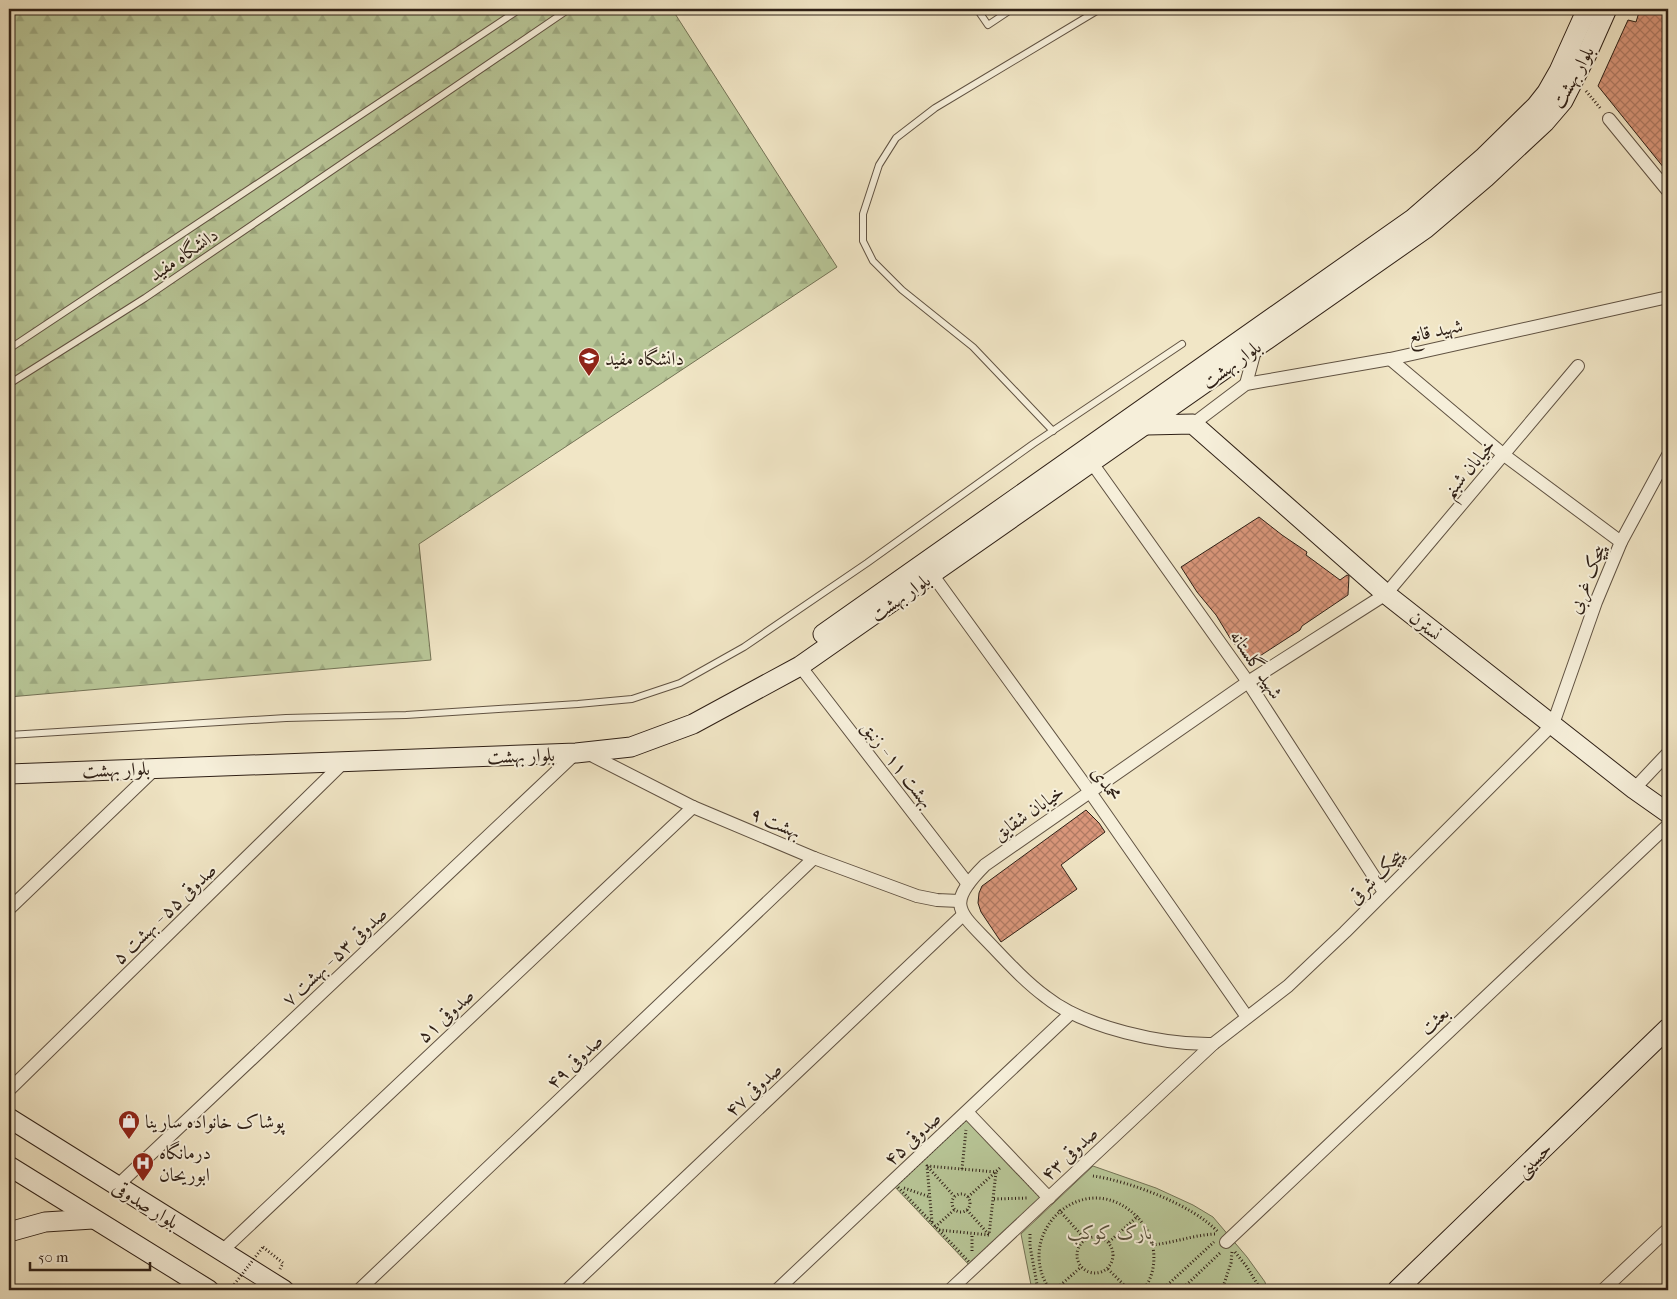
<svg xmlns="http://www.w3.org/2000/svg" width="1677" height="1299" font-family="'IM FELL French Canon',Amiri,serif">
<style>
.forest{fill:url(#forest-firs);stroke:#747356}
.park{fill:#b8c697;stroke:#747356}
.building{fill:url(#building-cross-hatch);stroke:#2f2016}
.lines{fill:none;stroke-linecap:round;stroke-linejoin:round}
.lane-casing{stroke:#605242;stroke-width:8}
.street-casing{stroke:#605242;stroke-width:14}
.secondary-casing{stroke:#2f2016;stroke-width:21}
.path{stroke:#2f2016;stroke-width:3;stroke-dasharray:1 2.5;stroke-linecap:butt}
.lane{stroke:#f6efda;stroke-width:6}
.street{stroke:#f6efda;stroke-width:12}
.secondary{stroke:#f6efda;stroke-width:19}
.path-bridge{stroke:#2f2016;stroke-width:3;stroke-dasharray:1 2.5;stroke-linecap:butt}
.labels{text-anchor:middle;stroke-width:4;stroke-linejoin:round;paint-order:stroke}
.street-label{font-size:19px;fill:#2f2016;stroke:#f6efda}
.poi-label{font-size:19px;fill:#2f2016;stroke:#f6efda;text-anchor:start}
.park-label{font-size:19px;font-style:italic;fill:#58523d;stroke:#f6efda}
</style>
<defs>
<pattern id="forest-firs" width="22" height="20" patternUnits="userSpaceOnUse" patternTransform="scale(1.25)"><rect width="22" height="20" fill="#b8c697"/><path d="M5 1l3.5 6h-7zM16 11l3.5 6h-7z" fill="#9eaa81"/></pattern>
<pattern id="building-cross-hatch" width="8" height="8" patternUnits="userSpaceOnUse" patternTransform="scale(1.25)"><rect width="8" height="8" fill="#d9967a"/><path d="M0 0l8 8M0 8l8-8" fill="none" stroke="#b07a63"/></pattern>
</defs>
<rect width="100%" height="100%" fill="#f1e6c6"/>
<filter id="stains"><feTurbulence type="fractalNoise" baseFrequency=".004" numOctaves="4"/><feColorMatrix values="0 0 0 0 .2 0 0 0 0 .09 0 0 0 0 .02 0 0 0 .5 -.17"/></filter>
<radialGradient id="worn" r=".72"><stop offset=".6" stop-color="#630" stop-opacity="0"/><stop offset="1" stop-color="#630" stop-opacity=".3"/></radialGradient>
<!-- forest -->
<polygon class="forest" points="9,9 672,9 837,267 419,544 431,660 9,697"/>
<!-- park -->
<g class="park">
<polygon points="967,1116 1045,1198 971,1267 893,1185"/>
<polygon points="1093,1166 1156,1188 1193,1205 1213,1217 1247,1257 1265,1282 1267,1290 1032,1290 1021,1234"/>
</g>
<!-- building -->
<g class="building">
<polygon points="1640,9 1668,9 1668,173 1598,86 1628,20 1636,22"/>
<polygon points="1259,517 1282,535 1307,552 1306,555 1340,580 1347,575 1349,576 1348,595 1302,626 1300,630 1249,663 1230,638 1216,615 1197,592 1181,567"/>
<polygon points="1086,810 1099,823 1105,832 1061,865 1077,889 1001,942 981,912 978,903 979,893 982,886"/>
</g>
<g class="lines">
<!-- lane casing -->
<g class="lane-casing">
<g id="lane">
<polyline points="977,9 988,25 1012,9"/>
<polyline points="9,349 520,9"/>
<polyline points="9,384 145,298 569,9"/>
<polyline points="1053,431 973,347 902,290 873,261 863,241 863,214 879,165 896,138 935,108 1100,9"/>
<polyline points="9,735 286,718 406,715 578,704 632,699 680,683 744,647 867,563 1033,444 1182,344"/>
</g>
</g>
<!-- street casing -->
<g class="street-casing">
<g id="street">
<polyline points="1609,119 1668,191"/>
<polyline points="1390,359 1504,455 1621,542"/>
<polyline points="1246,384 1256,347"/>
<polyline points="1193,424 1246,384 1390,359 1668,297"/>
<polyline points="1092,463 1248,682 1384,892"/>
<polyline points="932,574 1090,792 1247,1017"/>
<polyline points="800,666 968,884"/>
<polyline points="587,753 693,807 814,858 917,896 937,900 959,901"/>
<polyline points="1634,789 1668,753"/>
<polyline points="9,909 156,768"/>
<path d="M 1213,1044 C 1164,1045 1085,1028 1046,997 C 1027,983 1010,965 993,947 C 959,911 944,906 985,865 L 1248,682 L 1386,594 L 1578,366"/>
<polyline points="9,1090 345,761"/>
<polyline points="967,1112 1049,1198"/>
<polyline points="117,1186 576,753"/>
<polyline points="1226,1242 1668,825"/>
<polyline points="222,1251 693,807"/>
<polyline points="359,1290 814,858"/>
<polyline points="567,1290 963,915"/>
<polyline points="777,1290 1071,1013"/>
<polyline points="950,1290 1213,1044 1288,986 1345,932 1553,724 1596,602 1621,542 1668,455"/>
<polyline points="1603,1290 1668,1229"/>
</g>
</g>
<!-- secondary casing -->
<g class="secondary-casing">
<g id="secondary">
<polyline points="1147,425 1193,424 1386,594 1634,789 1668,813"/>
<polyline points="823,634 1414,218 1483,158 1536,106 1547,92 1559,71 1587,9"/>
<polyline points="9,774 576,753 631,747 693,724 800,666 1425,229 1485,178 1545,122 1563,101 1587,54 1607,9"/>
<polyline points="9,1118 284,1290"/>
<polyline points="9,1166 209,1290"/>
<polyline points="9,1232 45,1222 93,1219"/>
<polyline points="1397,1290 1668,1028"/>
</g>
</g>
<!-- path -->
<g class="path">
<polyline points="1586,91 1601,109"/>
<polygon points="967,1118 1042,1198 971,1264 896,1185"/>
<polyline points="928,1167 954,1196"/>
<polyline points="962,1169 966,1130"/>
<path d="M 1093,1176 C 1129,1181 1193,1205 1218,1232"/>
<polyline points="904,1188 930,1197"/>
<circle cx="961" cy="1203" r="9"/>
<polyline points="968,1197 1001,1167"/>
<polyline points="994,1199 1028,1198"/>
<polyline points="967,1210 990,1236"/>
<polyline points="1059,1210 1085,1239"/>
<polyline points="932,1222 927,1166 996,1172 989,1235 939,1230"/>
<polyline points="935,1227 954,1210"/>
<polyline points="1030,1234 1030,1246 1038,1290"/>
<circle cx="1095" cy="1255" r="18"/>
<polyline points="1109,1242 1138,1216"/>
<path d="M 1152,1245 C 1173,1243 1193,1235 1215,1234"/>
<polyline points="263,1247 283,1263 280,1269"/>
<polyline points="972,1251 972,1234"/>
<polyline points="1235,1252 1247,1267 1261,1290"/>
<polyline points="1108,1269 1129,1290"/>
<path d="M 1050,1290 C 1013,1236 1077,1172 1128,1209 C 1140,1218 1148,1228 1152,1243 C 1156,1258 1154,1277 1143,1290"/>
<polyline points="1055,1290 1081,1267"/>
<polyline points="1162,1290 1214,1242"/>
<polyline points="1181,1290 1220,1253"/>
<polyline points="1222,1290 1231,1263 1232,1252"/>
</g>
<!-- lane -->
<use href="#lane" class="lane"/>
<!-- street -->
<use href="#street" class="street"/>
<!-- secondary -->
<use href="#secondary" class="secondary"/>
<!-- path-bridge -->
<polyline class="path-bridge" points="230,1290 263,1247"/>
</g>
<!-- icons -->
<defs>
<g id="university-pin" transform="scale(1.125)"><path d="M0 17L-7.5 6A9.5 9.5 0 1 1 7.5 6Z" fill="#8f2418" stroke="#f6efda"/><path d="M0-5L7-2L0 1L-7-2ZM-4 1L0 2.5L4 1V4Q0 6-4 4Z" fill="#fff"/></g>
<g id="shop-pin" transform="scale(1.125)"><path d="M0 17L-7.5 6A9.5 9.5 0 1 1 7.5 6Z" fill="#8f2418" stroke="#f6efda"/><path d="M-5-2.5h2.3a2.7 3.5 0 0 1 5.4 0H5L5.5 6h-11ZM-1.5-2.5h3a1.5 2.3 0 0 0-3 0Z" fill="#fff"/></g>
<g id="hospital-pin" transform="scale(1.125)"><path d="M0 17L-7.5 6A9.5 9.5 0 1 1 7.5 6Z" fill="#8f2418" stroke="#f6efda"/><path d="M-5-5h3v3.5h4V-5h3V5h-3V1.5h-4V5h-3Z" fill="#fff"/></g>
</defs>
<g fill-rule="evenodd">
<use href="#university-pin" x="589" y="358"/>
<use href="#shop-pin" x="129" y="1121"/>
<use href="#hospital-pin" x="143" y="1163"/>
</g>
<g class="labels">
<!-- street labels -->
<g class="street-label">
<text transform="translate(1572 77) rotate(-61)" y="7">بلوار بهشت</text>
<text transform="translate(183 254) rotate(-34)" y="7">دانشگاه مفید</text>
<text transform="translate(1435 330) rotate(-12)" y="7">شهید قانع</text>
<text transform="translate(1231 364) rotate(-36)" y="7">بلوار بهشت</text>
<text transform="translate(1468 468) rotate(-50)" y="7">خیابان شبنم</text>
<text transform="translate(1586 579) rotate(-68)" y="7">پیچک غربی</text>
<text transform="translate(900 597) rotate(-35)" y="7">بلوار بهشت</text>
<text transform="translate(1426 625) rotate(38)" y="7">نسترن</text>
<text transform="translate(1257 664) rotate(56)" y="7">شهید گلستانه</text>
<text transform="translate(521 755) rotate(-2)" y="7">بلوار بهشت</text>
<text transform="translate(898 764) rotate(52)" y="7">بهشت ۱۱ - زنبق</text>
<text transform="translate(116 769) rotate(-2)" y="7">بلوار بهشت</text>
<text transform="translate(1107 783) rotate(55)" y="7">محمدی</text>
<text transform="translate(1028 812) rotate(-35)" y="7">خیابان شقایق</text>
<text transform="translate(776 822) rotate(23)" y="7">بهشت ۹</text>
<text transform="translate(1375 876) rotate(-45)" y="7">پیچک شرقی</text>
<text transform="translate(164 913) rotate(-44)" y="7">صدوقی ۵۵ - بهشت ۵</text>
<text transform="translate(334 956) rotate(-43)" y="7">صدوقی ۵۳ - بهشت ۷</text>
<text transform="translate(445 1015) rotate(-43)" y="7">صدوقی ۵۱</text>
<text transform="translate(1434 1020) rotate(-43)" y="7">بعثت</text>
<text transform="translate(574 1061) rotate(-44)" y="7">صدوقی ۴۹</text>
<text transform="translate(753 1089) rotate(-43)" y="7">صدوقی ۴۷</text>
<text transform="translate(912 1138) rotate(-43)" y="7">صدوقی ۴۵</text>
<text transform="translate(1069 1153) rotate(-43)" y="7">صدوقی ۴۳</text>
<text transform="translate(1533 1159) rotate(-44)" y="7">حسینی</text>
<text transform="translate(146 1204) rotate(32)" y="7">بلوار صدوقی</text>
</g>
<!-- poi labels -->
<g class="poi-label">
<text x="605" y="365">دانشگاه مفید</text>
<text x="145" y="1128">پوشاک خانواده سارینا</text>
<text x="159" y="1159">درمانگاه<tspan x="159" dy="22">ابوریحان</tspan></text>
</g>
<!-- park labels -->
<g class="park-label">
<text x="1110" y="1239">پارک کوکب</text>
</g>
</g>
<!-- margin -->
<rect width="1677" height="1299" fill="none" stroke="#f1e6c6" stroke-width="30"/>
<rect x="10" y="10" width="1657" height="1279" fill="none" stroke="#2f2016" stroke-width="2.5"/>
<rect x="15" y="15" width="1647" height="1269" fill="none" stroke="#2f2016"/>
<!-- scale -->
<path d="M30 1262v8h120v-8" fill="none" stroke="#2f2016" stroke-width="2.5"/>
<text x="38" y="1262" font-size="15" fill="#2f2016" stroke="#f6efda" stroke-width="4" paint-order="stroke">50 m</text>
<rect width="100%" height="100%" filter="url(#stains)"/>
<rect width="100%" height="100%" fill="url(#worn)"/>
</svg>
